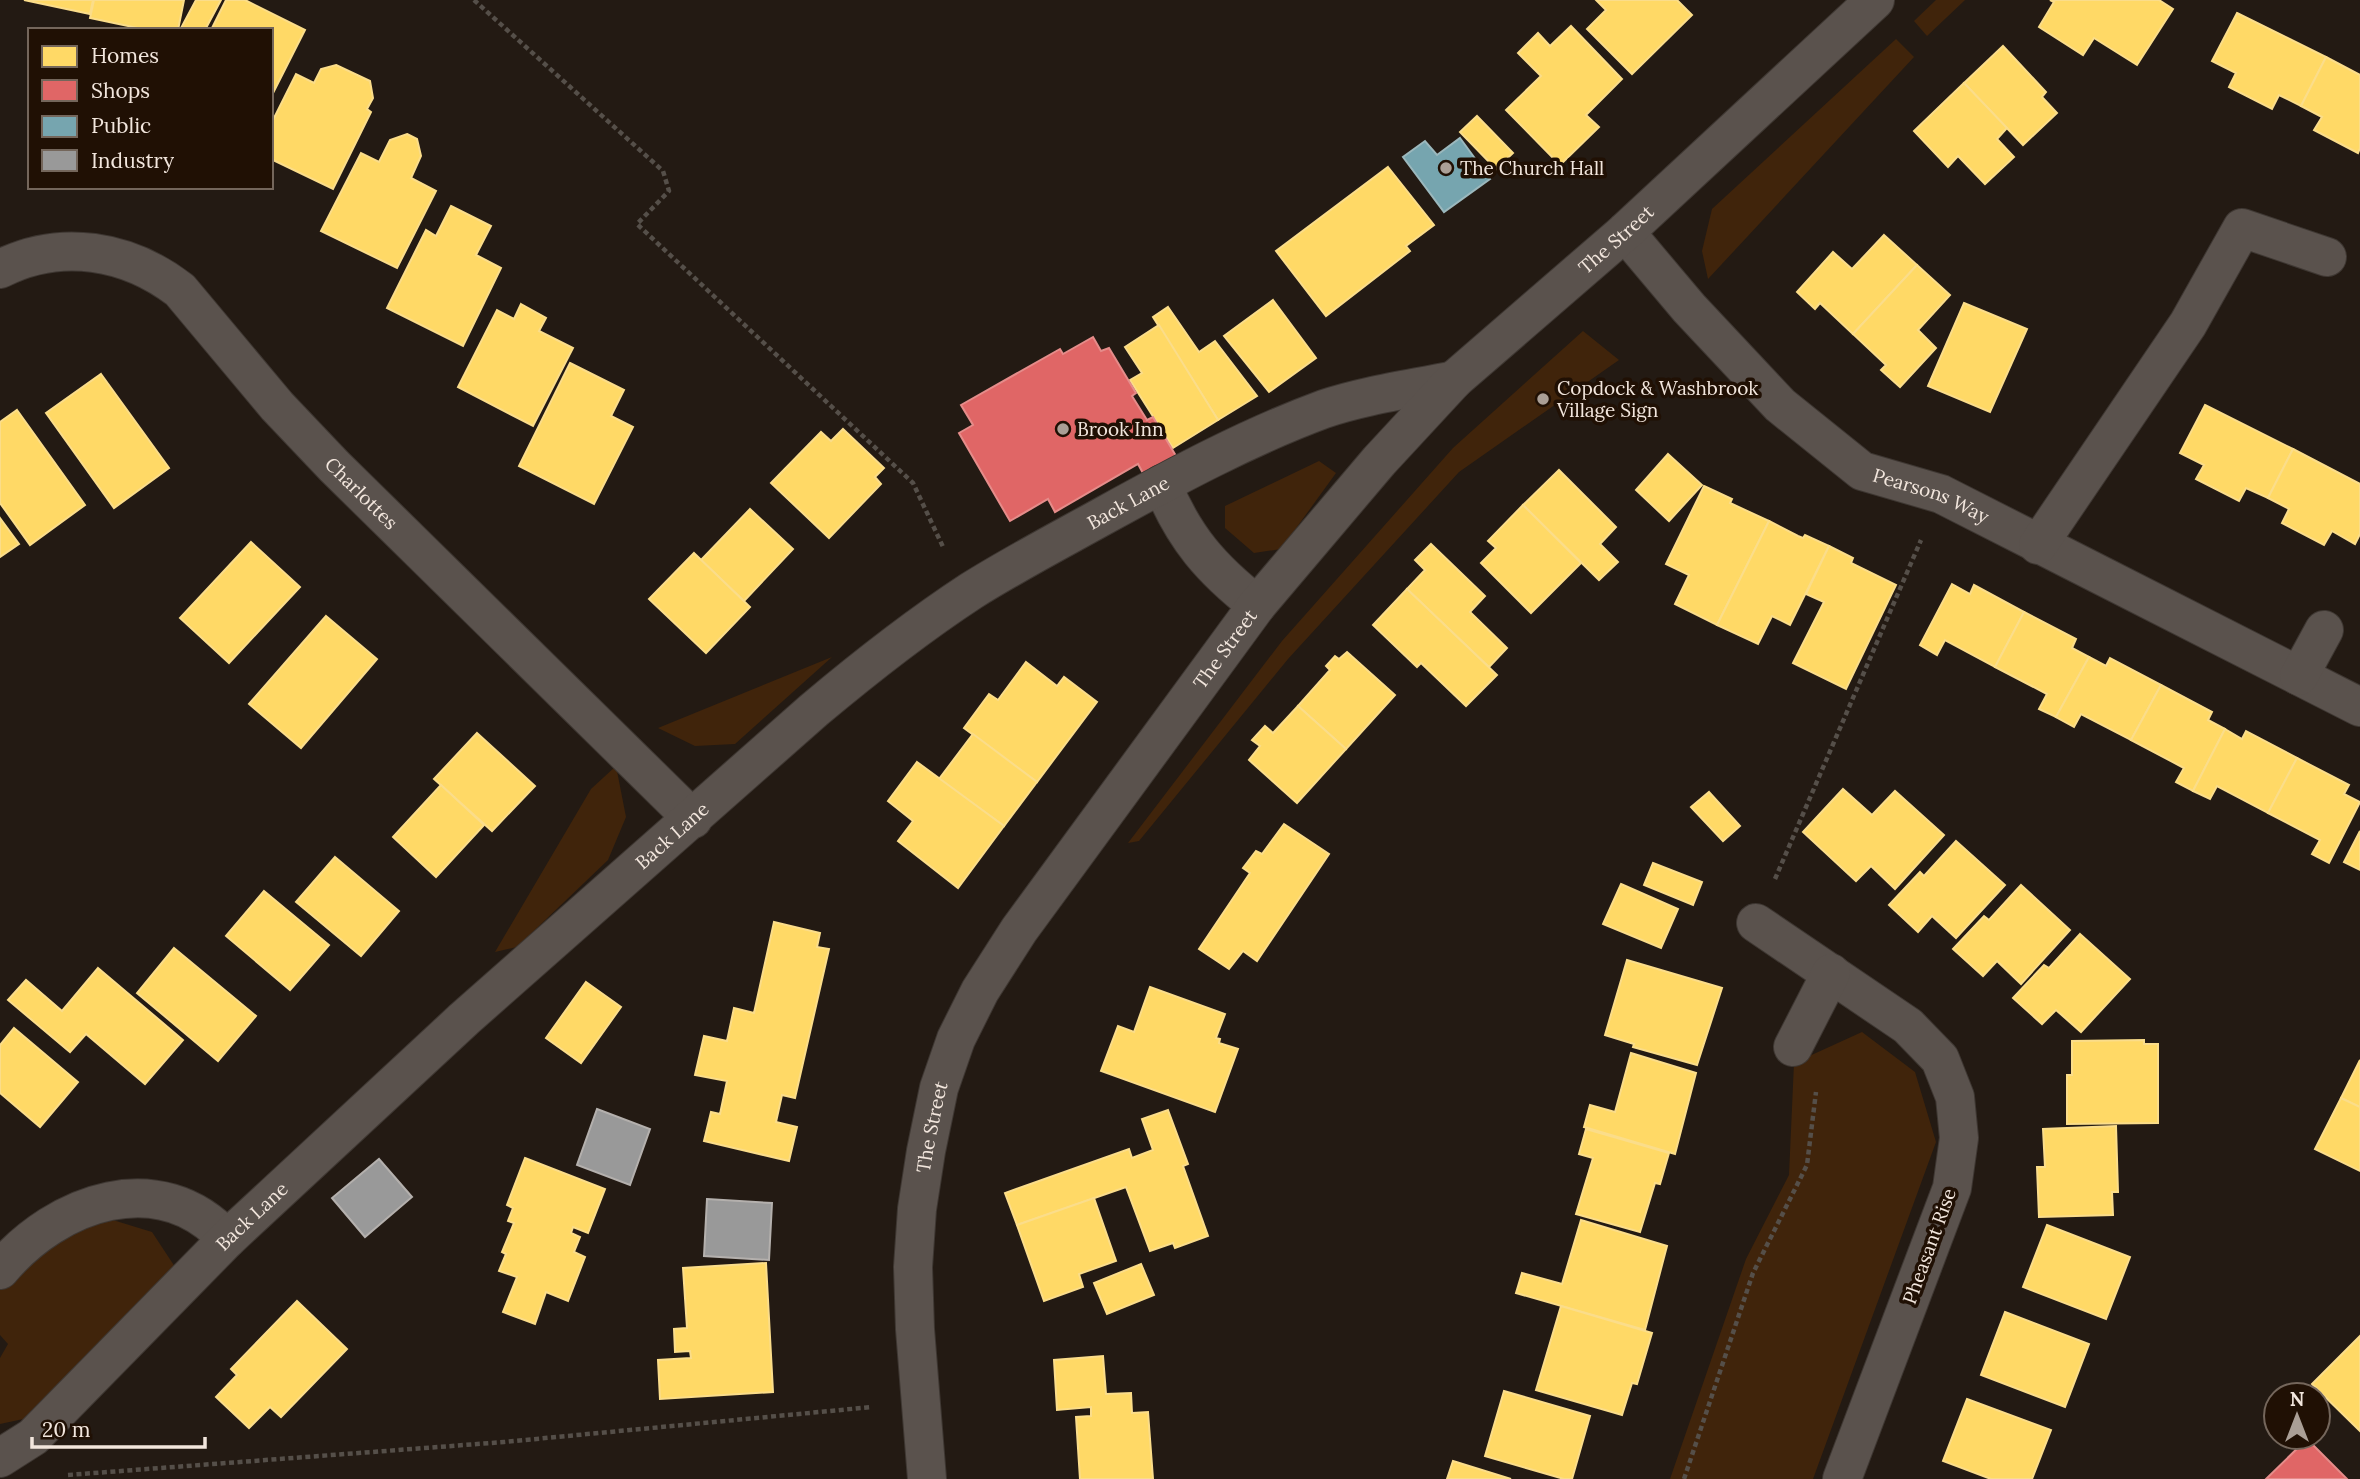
<svg xmlns="http://www.w3.org/2000/svg" width="2360" height="1479" font-family="Lora,serif">
<style>
.green{fill:#40240b}
.homes{fill:#ffd966;stroke:#fbdd8a;stroke-width:2}
.shops{fill:#e06666;stroke:#e58c8a;stroke-width:2}
.public{fill:#76a5af;stroke:#9bb8bd;stroke-width:2}
.industry{fill:#999;stroke:#b4b0ad;stroke-width:2}
.lines{fill:none;stroke-linecap:round;stroke-linejoin:round}
.minor-casing{stroke:#3e3732;stroke-width:40}
.path{stroke:#554f49;stroke-width:4.5;stroke-dasharray:5 3.5;stroke-linecap:butt}
.minor{stroke:#5a524d;stroke-width:38}
.poi-dot{fill:#aa9f96;stroke:#201004;stroke-width:2.5}
.labels{text-anchor:middle;stroke-width:7;stroke-linejoin:round;paint-order:stroke}
.poi-label{font-size:19px;fill:#f2e6dd;stroke:#201004;text-anchor:start}
.street-label{font-size:19px;fill:#f2e6dd;stroke:#201004}
</style>
<rect width="100%" height="100%" fill="#231a13"/>
<!-- green -->
<g class="green">
<polygon points="1936,0 1965,0 1927,36 1914,21"/>
<polygon points="1896,39 1914,57 1708,279 1702,251 1712,209"/>
<polygon points="1583,331 1619,360 1459,472 1288,659 1139,841 1128,843 1282,641 1453,448"/>
<polygon points="1319,461 1336,473 1281,549 1254,553 1225,528 1225,506"/>
<polygon points="832,657 735,744 695,746 658,728"/>
<polygon points="616,766 626,817 608,860 517,947 495,952 591,789"/>
<polygon points="1862,1032 1915,1072 1936,1142 1813,1479 1670,1479 1746,1259 1789,1175 1794,1063"/>
<polygon points="103,1217 152,1232 179,1273 28,1418 0,1424 0,1358 8,1344 0,1335 0,1284 38,1245"/>
</g>
<!-- homes -->
<g class="homes">
<polygon points="24,0 93,0 90,14"/>
<polygon points="94,0 184,0 178,30 147,30 90,18"/>
<polygon points="196,0 221,0 205,30 180,30"/>
<polygon points="226,0 245,0 305,30 271,97 271,30 211,30"/>
<polygon points="1596,0 1677,0 1692,15 1632,74 1587,29 1606,10"/>
<polygon points="2050,0 2159,0 2173,9 2137,65 2094,38 2083,55 2039,27 2054,2"/>
<polygon points="2237,13 2326,57 2301,106 2279,95 2272,109 2229,87 2236,73 2212,61"/>
<polygon points="1571,26 1622,79 1586,115 1599,127 1560,165 1506,110 1541,76 1518,53 1538,33 1550,46"/>
<polygon points="2003,46 2046,92 2042,97 2057,113 2023,145 1964,83"/>
<polygon points="2326,57 2360,75 2360,148 2358,153 2314,130 2322,117 2301,106"/>
<polygon points="336,65 370,81 373,98 367,109 371,112 333,189 271,159 271,124 296,74 314,83 321,69"/>
<polygon points="1964,83 2007,128 1997,139 2014,157 1985,184 1958,156 1948,167 1914,131"/>
<polygon points="1477,116 1513,153 1496,169 1460,132"/>
<polygon points="407,134 417,139 421,156 411,178 436,191 397,268 321,231 361,153 379,162 390,140"/>
<polygon points="1388,167 1434,225 1406,246 1410,251 1326,316 1276,251"/>
<polygon points="451,206 491,226 476,255 501,268 463,346 387,308 426,230 436,236"/>
<polygon points="1884,235 1917,265 1853,334 1820,303 1815,309 1797,292 1833,252 1852,269"/>
<polygon points="1917,265 1950,295 1918,330 1936,348 1900,387 1881,370 1886,365 1853,334"/>
<polygon points="1273,300 1316,358 1269,392 1224,336"/>
<polygon points="1964,303 2027,329 1990,412 1928,386"/>
<polygon points="521,304 546,318 539,331 573,348 533,426 458,387 497,310 514,319"/>
<polygon points="1168,307 1199,352 1215,341 1257,396 1218,420 1153,317"/>
<polygon points="1159,325 1218,420 1173,448 1130,380 1142,373 1125,347"/>
<polygon points="570,363 624,390 611,416 633,427 594,504 519,466"/>
<polygon points="101,374 169,468 114,508 46,413"/>
<polygon points="2205,405 2293,449 2268,498 2246,488 2239,501 2196,479 2204,465 2180,453"/>
<polygon points="17,410 85,505 30,545 0,503 0,422"/>
<polygon points="843,429 884,468 875,477 881,484 829,538 771,483 821,432 831,441"/>
<polygon points="2293,449 2360,484 2360,534 2355,544 2332,531 2324,545 2282,523 2289,509 2268,498"/>
<polygon points="1668,454 1702,485 1669,521 1636,490"/>
<polygon points="1559,470 1616,527 1600,544 1618,562 1599,580 1523,505"/>
<polygon points="1704,486 1732,499 1730,503 1769,521 1717,625 1675,604 1689,575 1666,564"/>
<polygon points="1523,505 1581,563 1531,613 1481,563 1496,548 1488,541"/>
<polygon points="750,509 793,549 744,601 701,560"/>
<polygon points="0,518 19,544 0,557"/>
<polygon points="1769,521 1798,536 1803,538 1805,535 1829,546 1790,625 1772,616 1758,644 1717,625"/>
<polygon points="251,542 300,587 229,663 180,618"/>
<polygon points="1431,544 1485,596 1470,612 1507,648 1489,667 1407,589 1425,570 1415,560"/>
<polygon points="1829,546 1853,558 1851,563 1896,585 1846,689 1793,663 1824,602 1806,594"/>
<polygon points="694,553 750,607 706,653 649,599"/>
<polygon points="1952,584 1970,594 1974,585 2024,612 1995,667 1945,640 1937,655 1920,645"/>
<polygon points="1407,589 1497,675 1466,706 1421,663 1417,667 1373,625"/>
<polygon points="2024,612 2076,639 2072,648 2089,657 2056,717 2039,709 2047,694 1995,667"/>
<polygon points="326,616 377,659 301,748 249,704"/>
<polygon points="1347,652 1395,695 1346,749 1298,706 1330,670 1326,666 1335,656 1339,659"/>
<polygon points="2089,657 2106,666 2110,658 2161,685 2131,740 2081,714 2074,727 2056,717"/>
<polygon points="1026,662 1057,686 1064,677 1097,702 1037,782 964,728 989,694 998,700"/>
<polygon points="2161,685 2212,712 2208,720 2225,729 2193,791 2176,782 2184,768 2131,740"/>
<polygon points="1298,706 1346,749 1297,803 1249,760 1260,746 1252,740 1265,726 1273,733"/>
<polygon points="2225,729 2242,739 2246,731 2297,758 2268,813 2217,786 2210,799 2193,791"/>
<polygon points="477,733 535,786 492,831 434,779"/>
<polygon points="973,734 1037,782 1004,826 939,779"/>
<polygon points="2297,758 2349,785 2344,794 2360,802 2329,863 2312,854 2320,840 2268,813"/>
<polygon points="917,762 1004,826 958,888 898,841 913,821 888,801"/>
<polygon points="441,785 484,825 436,877 393,837"/>
<polygon points="1843,789 1872,815 1895,791 1944,835 1895,889 1871,866 1856,881 1803,832"/>
<polygon points="1709,792 1740,826 1723,841 1691,807"/>
<polygon points="1284,824 1329,854 1257,961 1243,951 1229,969 1199,949 1250,873 1243,868 1256,851 1262,854"/>
<polygon points="2360,831 2360,870 2344,862"/>
<polygon points="1956,841 2005,885 1956,938 1932,916 1918,932 1889,905 1920,872 1924,876"/>
<polygon points="335,857 399,911 361,956 296,902"/>
<polygon points="1653,863 1702,882 1693,905 1644,885"/>
<polygon points="1621,884 1678,909 1661,948 1603,924"/>
<polygon points="2021,885 2070,930 2021,984 1997,961 1983,976 1953,949 1984,916 1989,920"/>
<polygon points="264,891 329,945 290,990 226,936"/>
<polygon points="774,922 820,933 817,947 829,949 795,1098 782,1095 776,1122 797,1127 789,1161 704,1141 711,1112 720,1114 727,1081 695,1075 704,1036 727,1041 734,1008 754,1013"/>
<polygon points="2080,934 2130,979 2081,1032 2056,1010 2042,1024 2013,998 2044,965 2049,968"/>
<polygon points="174,948 256,1016 218,1061 137,993"/>
<polygon points="1627,960 1722,988 1697,1065 1633,1047 1634,1044 1605,1035"/>
<polygon points="98,968 183,1040 145,1084 86,1034 70,1052 8,1000 26,980 62,1011"/>
<polygon points="586,982 621,1007 581,1063 546,1038"/>
<polygon points="1150,987 1225,1014 1216,1038 1220,1039 1219,1043 1238,1049 1215,1112 1101,1071 1118,1026 1134,1032"/>
<polygon points="14,1028 78,1082 40,1127 0,1093 0,1045"/>
<polygon points="2144,1040 2144,1044 2158,1044 2158,1123 2067,1124 2067,1075 2072,1075 2072,1041"/>
<polygon points="1631,1053 1696,1073 1675,1154 1584,1127 1590,1105 1615,1112"/>
<polygon points="2360,1060 2360,1107 2341,1098"/>
<polygon points="2341,1098 2360,1107 2360,1171 2315,1149"/>
<polygon points="1168,1110 1188,1164 1183,1166 1208,1236 1175,1248 1173,1243 1150,1251 1126,1187 1017,1225 1005,1193 1129,1149 1132,1158 1153,1150 1142,1119"/>
<polygon points="2116,1126 2118,1192 2112,1192 2113,1215 2039,1217 2037,1167 2045,1167 2043,1129"/>
<polygon points="1586,1129 1669,1153 1660,1184 1655,1183 1640,1232 1576,1214 1593,1158 1579,1154"/>
<polygon points="525,1158 605,1189 588,1233 573,1227 571,1233 580,1237 574,1252 585,1257 568,1301 546,1292 535,1324 503,1312 517,1277 499,1271 506,1254 502,1252 514,1223 508,1221 513,1208 507,1205"/>
<polygon points="1094,1198 1116,1261 1079,1274 1083,1287 1044,1301 1017,1225"/>
<polygon points="1581,1220 1667,1246 1645,1330 1516,1293 1522,1273 1562,1284"/>
<polygon points="2047,1225 2130,1257 2106,1319 2023,1287"/>
<polygon points="766,1263 773,1392 660,1399 658,1360 691,1358 690,1351 675,1352 674,1329 687,1328 683,1268"/>
<polygon points="1141,1264 1154,1295 1107,1314 1094,1283"/>
<polygon points="297,1301 347,1349 281,1417 270,1407 249,1428 216,1397 237,1375 231,1369"/>
<polygon points="1561,1306 1652,1333 1637,1384 1632,1383 1622,1415 1536,1390"/>
<polygon points="2005,1312 2089,1344 2065,1407 1981,1375"/>
<polygon points="2360,1336 2360,1431 2312,1384"/>
<polygon points="1103,1356 1106,1394 1131,1393 1132,1413 1148,1412 1153,1479 1080,1479 1076,1417 1091,1416 1091,1407 1057,1410 1054,1360"/>
<polygon points="1504,1391 1590,1416 1572,1479 1564,1479 1485,1456"/>
<polygon points="1967,1399 2051,1430 2032,1479 1991,1479 1943,1461"/>
<polygon points="1453,1461 1511,1479 1447,1479"/>
</g>
<!-- shops -->
<g class="shops">
<polygon points="1093,337 1101,351 1109,348 1136,393 1132,396 1147,420 1153,417 1176,456 1144,475 1138,464 1055,512 1048,499 1010,521 959,433 973,425 961,405 1060,349 1063,354"/>
<polygon points="2307,1439 2347,1479 2266,1479"/>
</g>
<!-- public -->
<polygon class="public" points="1460,138 1490,179 1444,212 1403,157 1425,141 1437,155"/>
<!-- industry -->
<g class="industry">
<polygon points="597,1109 650,1129 630,1185 577,1165"/>
<polygon points="379,1159 412,1197 365,1237 332,1198"/>
<polygon points="707,1199 772,1203 769,1260 704,1256"/>
</g>
<g class="lines">
<!-- minor casing -->
<g class="minor-casing">
<g id="minor">
<path id="s1" d="M 1625,232 L 1689,308 L 1780,405 L 1862,471 L 1941,494 L 2360,707"/>
<path id="s2" d="M 0,269 C 61,238 128,250 180,290 L 277,406 L 334,466 L 693,819"/>
<path d="M 1162,484 C 1184,538 1211,569 1257,605"/>
<polyline points="2038,545 2188,324 2242,228 2327,257"/>
<polyline points="2299,676 2324,630"/>
<polyline points="1756,923 1908,1026 1940,1059 1955,1097 1959,1138 1952,1188 1842,1479"/>
<polyline points="1793,1047 1831,973"/>
<path d="M 0,1270 C 57,1202 159,1165 227,1239"/>
<path id="s3" d="M 0,1458 L 33,1437 L 227,1239 L 464,1019 L 814,710 C 864,668 916,627 971,591 C 1014,564 1060,540 1105,515 C 1176,476 1248,437 1324,409 C 1366,395 1411,389 1454,380"/>
<path id="s4" d="M 927,1479 L 915,1329 L 913,1267 L 917,1209 L 926,1151 L 939,1088 L 956,1039 L 980,991 L 1019,930 L 1257,605 L 1379,461 L 1454,380 L 1625,232 L 1875,0"/>
</g>
</g>
<!-- path -->
<g class="path">
<polyline points="474,0 663,171 669,191 637,224 913,483 944,549"/>
<polyline points="1775,879 1921,540"/>
<polyline points="68,1475 504,1442 872,1407"/>
<polyline points="1684,1479 1753,1273 1807,1165 1816,1092"/>
</g>
<!-- minor -->
<use href="#minor" class="minor"/>
</g>
<!-- markers -->
<g class="poi-dot">
<circle cx="1446" cy="168" r="7"/>
<circle cx="1543" cy="399" r="7"/>
<circle cx="1063" cy="429" r="7"/>
</g>
<g class="labels">
<!-- poi labels -->
<g class="poi-label">
<text x="1460" y="175">The Church Hall</text>
<text x="1557" y="395">Copdock &amp; Washbrook<tspan x="1557" dy="22">Village Sign</tspan></text>
<text x="1077" y="436">Brook Inn</text>
</g>
<!-- street labels -->
<g class="street-label">
<text dy="7" stroke="none"><textPath href="#s4" startOffset="1488">The Street</textPath></text>
<text dy="7" stroke="none"><textPath href="#s2" startOffset="464">Charlottes</textPath></text>
<text dy="7" stroke="none"><textPath href="#s1" startOffset="411">Pearsons Way</textPath></text>
<text dy="7" stroke="none"><textPath href="#s3" startOffset="1484">Back Lane</textPath></text>
<text dy="7" stroke="none"><textPath href="#s4" startOffset="920">The Street</textPath></text>
<text dy="7" stroke="none"><textPath href="#s3" startOffset="917">Back Lane</textPath></text>
<text dy="7" stroke="none"><textPath href="#s4" startOffset="354">The Street</textPath></text>
<text dy="7" stroke="none"><textPath href="#s3" startOffset="350">Back Lane</textPath></text>
<text transform="translate(1929 1246) rotate(-70)" y="7">Pheasant Rise</text>
</g>
</g>
<!-- legend -->
<rect x="28" y="28" width="245" height="161" fill="#201004" stroke="#74665b" stroke-width="2"/>
<rect x="42" y="46" width="35" height="21" fill="#ffd966" stroke="#74665b" stroke-width="2"/>
<text x="91" y="63" font-size="21" fill="#f2e6dd">Homes</text>
<rect x="42" y="80" width="35" height="21" fill="#e06666" stroke="#74665b" stroke-width="2"/>
<text x="91" y="98" font-size="21" fill="#f2e6dd">Shops</text>
<rect x="42" y="116" width="35" height="21" fill="#76a5af" stroke="#74665b" stroke-width="2"/>
<text x="91" y="133" font-size="21" fill="#f2e6dd">Public</text>
<rect x="42" y="150" width="35" height="21" fill="#999999" stroke="#74665b" stroke-width="2"/>
<text x="91" y="168" font-size="21" fill="#f2e6dd">Industry</text>
<!-- north arrow -->
<g transform="translate(2297 1416)"><circle r="33" fill="#201004" stroke="#74665b" stroke-width="2"/>
<path d="M0-5L12 26L0 18L-12 26Z" fill="#aa9f96"/>
<text y="-10" font-size="19" font-weight="bold" text-anchor="middle" fill="#f2e6dd">N</text>
</g>
<!-- scale -->
<path d="M32 1437v10h173v-10" fill="none" stroke="#f2e6dd" stroke-width="3.5"/>
<text x="42" y="1437" font-size="21" fill="#f2e6dd" stroke="#201004" stroke-width="5" paint-order="stroke">20 m</text>
</svg>
